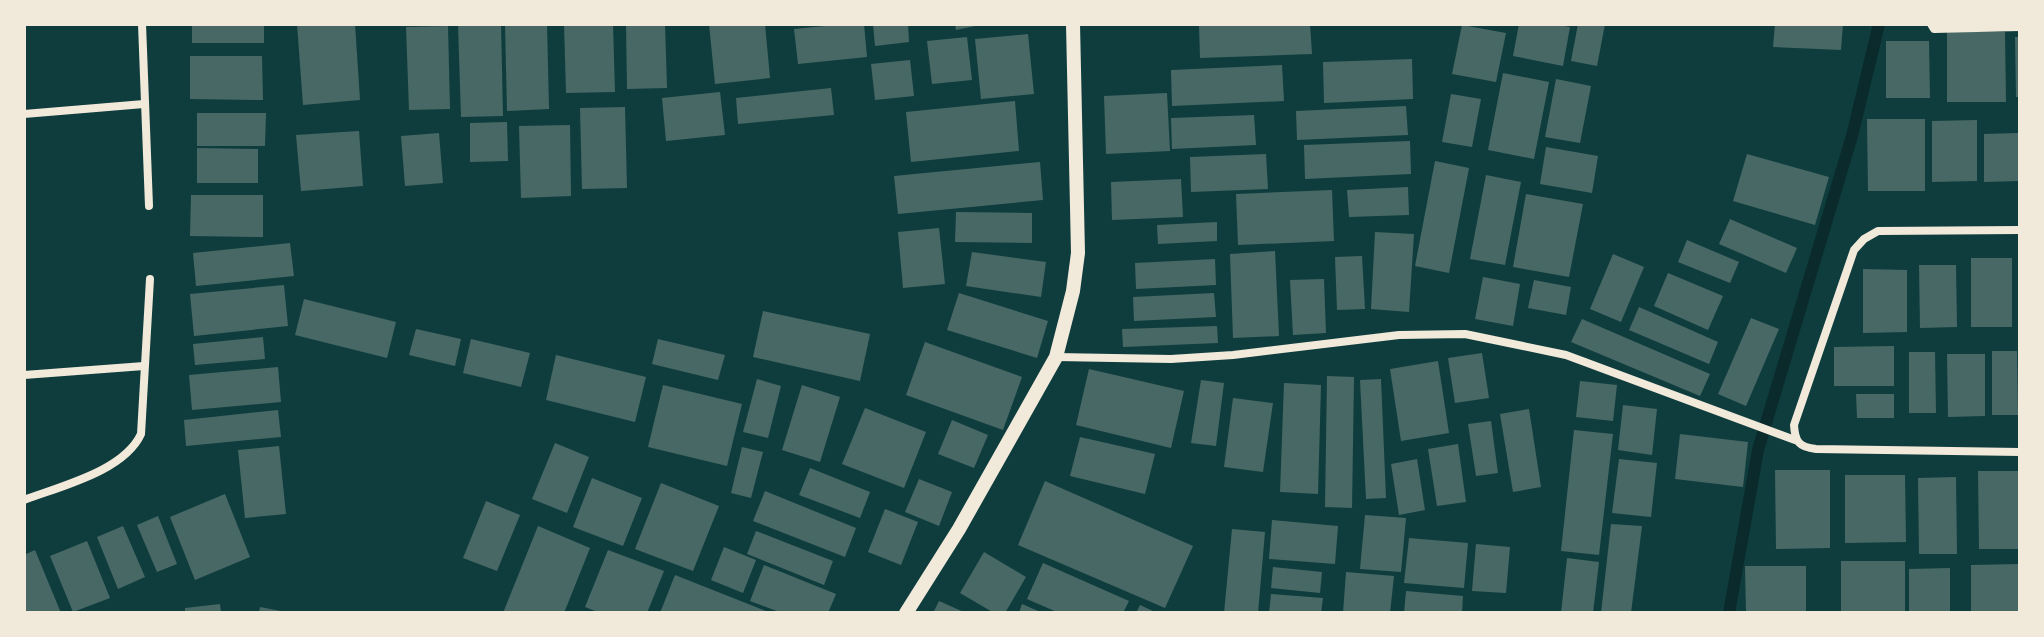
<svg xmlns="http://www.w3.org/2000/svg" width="2044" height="637" font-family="Figtree,sans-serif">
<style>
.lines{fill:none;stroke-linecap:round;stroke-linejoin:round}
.stream{stroke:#0a2a2b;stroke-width:12}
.building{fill:#486865}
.minor{stroke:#f1e9da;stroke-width:8}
.tertiary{stroke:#f1e9da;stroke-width:14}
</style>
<rect width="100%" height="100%" fill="#0f3d3e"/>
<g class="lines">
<!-- stream -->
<polyline class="stream" points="1729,613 1758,450 1852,136 1879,24"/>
</g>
<!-- building -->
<g class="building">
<rect x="192" y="24" width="72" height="19"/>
<polygon points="297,24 355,24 360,100 303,105"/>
<polygon points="458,24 501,24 503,116 461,117"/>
<polygon points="505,24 547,24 549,109 507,111"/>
<polygon points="564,24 613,24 615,92 566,93"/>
<polygon points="626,24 665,24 667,88 627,89"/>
<polygon points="709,24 765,24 770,78 715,84"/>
<polygon points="846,24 864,24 867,57 798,64 794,29"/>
<polygon points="873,24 908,24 909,42 875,46"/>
<polygon points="955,24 979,24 980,25 956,30"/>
<polygon points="1310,24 1312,54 1200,58 1199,25"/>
<polygon points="1519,24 1553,24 1570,27 1563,66 1513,56"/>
<polygon points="1578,24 1605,24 1597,66 1571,61"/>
<polygon points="1775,24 1843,24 1841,50 1773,47"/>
<polygon points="1462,25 1506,33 1496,82 1452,74"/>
<polygon points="448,26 450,109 409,110 406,27"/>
<polygon points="1947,32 2005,32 2006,102 1947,102"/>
<polygon points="1028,34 1034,94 981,99 975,39"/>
<polygon points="967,37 972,80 932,84 927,41"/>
<polygon points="2015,37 2020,37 2020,97 2016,97"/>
<polygon points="1886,41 1929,41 1930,98 1886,98"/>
<polygon points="190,56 262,56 263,100 190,99"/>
<polygon points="1412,59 1413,99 1324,103 1323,62"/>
<polygon points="910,60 914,96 875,100 871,64"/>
<polygon points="1282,65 1284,101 1172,106 1171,70"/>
<polygon points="1503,73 1549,82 1534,159 1488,150"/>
<polygon points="1556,79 1591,86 1580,143 1545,137"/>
<polygon points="831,88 834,115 738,124 736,98"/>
<polygon points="720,92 725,135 666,141 662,98"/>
<polygon points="1167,93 1170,151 1106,154 1104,96"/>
<polygon points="1451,94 1481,99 1472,147 1442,142"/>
<polygon points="1015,101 1019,151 911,162 906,112"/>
<polygon points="1406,106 1408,135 1297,140 1296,111"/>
<polygon points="625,107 627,188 582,189 580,108"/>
<polygon points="197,113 266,113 265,146 197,146"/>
<polygon points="1254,115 1256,145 1172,149 1171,118"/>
<polygon points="1867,119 1925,119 1925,191 1868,191"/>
<polygon points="1977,120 1977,181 1932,182 1932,121"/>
<polygon points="507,122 508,161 470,162 470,123"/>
<polygon points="570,125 571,196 521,198 519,126"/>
<polygon points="359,131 363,186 301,191 296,135"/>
<polygon points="439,133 443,183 405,186 401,136"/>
<polygon points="2019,133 2020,181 1984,182 1984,134"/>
<polygon points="1410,141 1411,174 1305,179 1304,145"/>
<polygon points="1546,147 1598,156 1592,193 1540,184"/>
<polygon points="197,148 258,149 258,183 197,183"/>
<polygon points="1266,154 1268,189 1191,192 1190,157"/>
<polygon points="1747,154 1829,177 1815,225 1733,201"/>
<polygon points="1435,161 1469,168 1449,273 1415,266"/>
<polygon points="1040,162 1043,200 898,214 894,176"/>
<polygon points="1486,175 1521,182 1505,265 1470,259"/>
<polygon points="1181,179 1183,217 1112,220 1111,182"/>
<polygon points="1408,187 1409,215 1349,217 1347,190"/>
<polygon points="1332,190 1334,241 1238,245 1236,194"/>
<polygon points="1526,194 1583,204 1569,277 1513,267"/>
<polygon points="191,195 263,195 263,237 190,236"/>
<polygon points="956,212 1032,213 1032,243 955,242"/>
<polygon points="1730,219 1797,248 1786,273 1719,244"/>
<polygon points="1217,222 1217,241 1158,244 1157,225"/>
<polygon points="939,228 945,284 903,288 898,232"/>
<polygon points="1375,232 1414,234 1409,312 1371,309"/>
<polygon points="1687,240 1739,262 1730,283 1678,262"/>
<polygon points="290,243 294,276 196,286 193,253"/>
<polygon points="1275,251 1279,336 1233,338 1230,254"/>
<polygon points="972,252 1046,262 1041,297 966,286"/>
<polygon points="1613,254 1644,267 1621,322 1590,309"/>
<polygon points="1362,256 1365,309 1337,310 1335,257"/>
<rect x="1971" y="258" width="41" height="69"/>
<polygon points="1215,259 1216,285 1136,289 1135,263"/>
<polygon points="1919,265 1956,265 1957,327 1920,328"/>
<polygon points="1863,269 1907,270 1907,332 1863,333"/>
<polygon points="1668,273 1723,296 1708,330 1654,306"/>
<polygon points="1483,277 1520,284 1513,326 1475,319"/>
<polygon points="1324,279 1326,333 1293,335 1290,280"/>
<polygon points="1534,280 1571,287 1566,315 1528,308"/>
<polygon points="284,285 288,326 194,336 190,294"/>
<polygon points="959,293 1048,321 1037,358 947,330"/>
<polygon points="1214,293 1216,317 1134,321 1133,297"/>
<polygon points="304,299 396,322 387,358 295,335"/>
<polygon points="1639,307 1718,342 1709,364 1629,330"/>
<polygon points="763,311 870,334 860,381 753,357"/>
<polygon points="1751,318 1779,329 1746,406 1718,394"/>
<polygon points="1582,319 1710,374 1700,396 1571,342"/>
<polygon points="1217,326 1218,343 1123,347 1122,329"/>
<polygon points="416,329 461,339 455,366 409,355"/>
<polygon points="263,337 265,359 195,365 193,344"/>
<polygon points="471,339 530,353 521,387 463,373"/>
<polygon points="658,339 725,355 718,380 652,364"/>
<polygon points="925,342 1022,377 1003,430 906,395"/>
<polygon points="1894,346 1894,386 1834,386 1834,347"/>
<polygon points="1992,351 2017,351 2018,415 1992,415"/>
<polygon points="1909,352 1935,352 1936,413 1909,413"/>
<polygon points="1482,353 1489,398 1455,403 1448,358"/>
<polygon points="1947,354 1985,354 1985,416 1948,417"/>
<polygon points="556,355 646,377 635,422 546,400"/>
<polygon points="1438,361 1449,433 1401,441 1390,369"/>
<polygon points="278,367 281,402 192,410 189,375"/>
<polygon points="1089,369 1184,391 1171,448 1076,425"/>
<polygon points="1327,376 1354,377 1352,508 1325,507"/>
<polygon points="757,379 781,386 768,438 743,432"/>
<polygon points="1381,379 1386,498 1366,499 1360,380"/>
<polygon points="1201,380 1224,383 1216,446 1191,443"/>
<polygon points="1580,381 1617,385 1613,421 1576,417"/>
<polygon points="1284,383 1321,385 1318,494 1280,492"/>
<polygon points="663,385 742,404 727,466 648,447"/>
<polygon points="802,385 840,397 820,462 782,450"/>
<polygon points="1856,394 1894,394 1894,418 1857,418"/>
<polygon points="1233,398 1273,403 1263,472 1224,467"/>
<polygon points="1623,405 1657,409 1652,455 1618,450"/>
<polygon points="865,408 926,432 904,488 842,464"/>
<polygon points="1529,409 1541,487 1513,492 1500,414"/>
<polygon points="278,410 281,437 186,446 184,420"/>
<polygon points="952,420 988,435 974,468 938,454"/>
<polygon points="1491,421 1498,473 1476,476 1468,424"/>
<polygon points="1574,430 1613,434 1599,555 1561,551"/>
<polygon points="1680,434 1748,442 1743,487 1675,479"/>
<polygon points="1080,437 1155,454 1145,494 1070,476"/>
<polygon points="555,443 589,457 567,513 532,499"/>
<polygon points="1458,444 1466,502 1437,506 1428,449"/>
<polygon points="279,446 286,514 245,518 238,450"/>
<polygon points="742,447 763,452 751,498 731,493"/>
<polygon points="1417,459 1425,510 1399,515 1391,464"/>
<polygon points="1619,459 1657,463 1651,517 1612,513"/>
<polygon points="810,468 870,492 860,518 799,495"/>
<polygon points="1775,470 1830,470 1830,548 1776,549"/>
<polygon points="1978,471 2020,471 2020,549 1979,549"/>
<polygon points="1845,475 1905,475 1906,542 1845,543"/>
<polygon points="1956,477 1957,554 1919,554 1918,478"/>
<polygon points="592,478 642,498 623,546 573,527"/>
<polygon points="919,479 952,492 939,526 905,512"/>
<polygon points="1045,481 1193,546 1165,608 1018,545"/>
<polygon points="661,483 719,506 693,571 635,549"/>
<polygon points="765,491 856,528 845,557 753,521"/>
<polygon points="225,494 250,557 195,580 170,517"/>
<polygon points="486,501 520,515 497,571 463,558"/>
<polygon points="885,509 918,522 901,565 868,552"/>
<polygon points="1365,515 1406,518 1401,572 1360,569"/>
<polygon points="158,516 177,564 157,572 137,525"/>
<polygon points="1272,520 1338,526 1335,564 1269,559"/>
<polygon points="1611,524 1642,526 1631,613 1601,613"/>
<polygon points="123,526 145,577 118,589 97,537"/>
<polygon points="538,526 590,548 564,613 503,613"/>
<polygon points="1232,529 1265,532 1258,613 1224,613"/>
<polygon points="756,531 833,561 824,585 747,554"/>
<polygon points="1409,538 1468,543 1464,588 1404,583"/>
<polygon points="87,541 110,598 73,612 50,556"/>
<polygon points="1476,544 1510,547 1506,593 1472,591"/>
<polygon points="724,547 756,560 743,593 711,580"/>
<polygon points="35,550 61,613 25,613 24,611 24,555"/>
<polygon points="608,550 664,571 647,613 600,613 585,607"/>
<polygon points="984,552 1026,577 1005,613 994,613 960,593"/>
<polygon points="1567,558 1599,562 1593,613 1561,613"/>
<rect x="1841" y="561" width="64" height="52"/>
<polygon points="1043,563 1129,601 1123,613 1059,613 1027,599"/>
<polygon points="2020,564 2020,613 1971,613 1971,565"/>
<polygon points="764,565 836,594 828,613 782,613 750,601"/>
<polygon points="1745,566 1806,566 1806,613 1746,613"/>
<polygon points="1273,567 1322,572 1320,593 1271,588"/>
<polygon points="1950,568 1950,613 1909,613 1909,569"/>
<polygon points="1346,572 1394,576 1390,613 1343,613"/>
<polygon points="675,575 771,613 660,613"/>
<polygon points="1406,591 1463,596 1462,613 1404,613"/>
<polygon points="1271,594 1323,598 1321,613 1269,613"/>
<polygon points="939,601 966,613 933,613"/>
<polygon points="220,604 221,613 185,613 185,608"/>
<polygon points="1022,604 1043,613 1019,613"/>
<polygon points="1140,605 1157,613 1136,613"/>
<polygon points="260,607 286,612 286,613 259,613"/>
</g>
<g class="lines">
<!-- minor -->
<g class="minor">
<polyline points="142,24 149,206"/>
<polyline points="1931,24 1934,29 2020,27"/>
<polyline points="24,114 144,104"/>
<path d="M 2020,230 L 1878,231 L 1864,239 L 1854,250 L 1794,425 C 1795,442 1799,447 1816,449 L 2020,452"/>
<polyline points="1056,357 1171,359 1233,355 1399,335 1465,334 1566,355 1795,440"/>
<polyline points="24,375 144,366"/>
<path d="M 24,500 C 61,486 124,471 141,434 L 150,279"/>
</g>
<!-- tertiary -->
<polyline class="tertiary" points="906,613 959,529 1056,357 1073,291 1078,253 1073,24"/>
</g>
<!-- border -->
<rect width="2044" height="637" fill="none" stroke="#f1e9da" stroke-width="52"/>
</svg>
